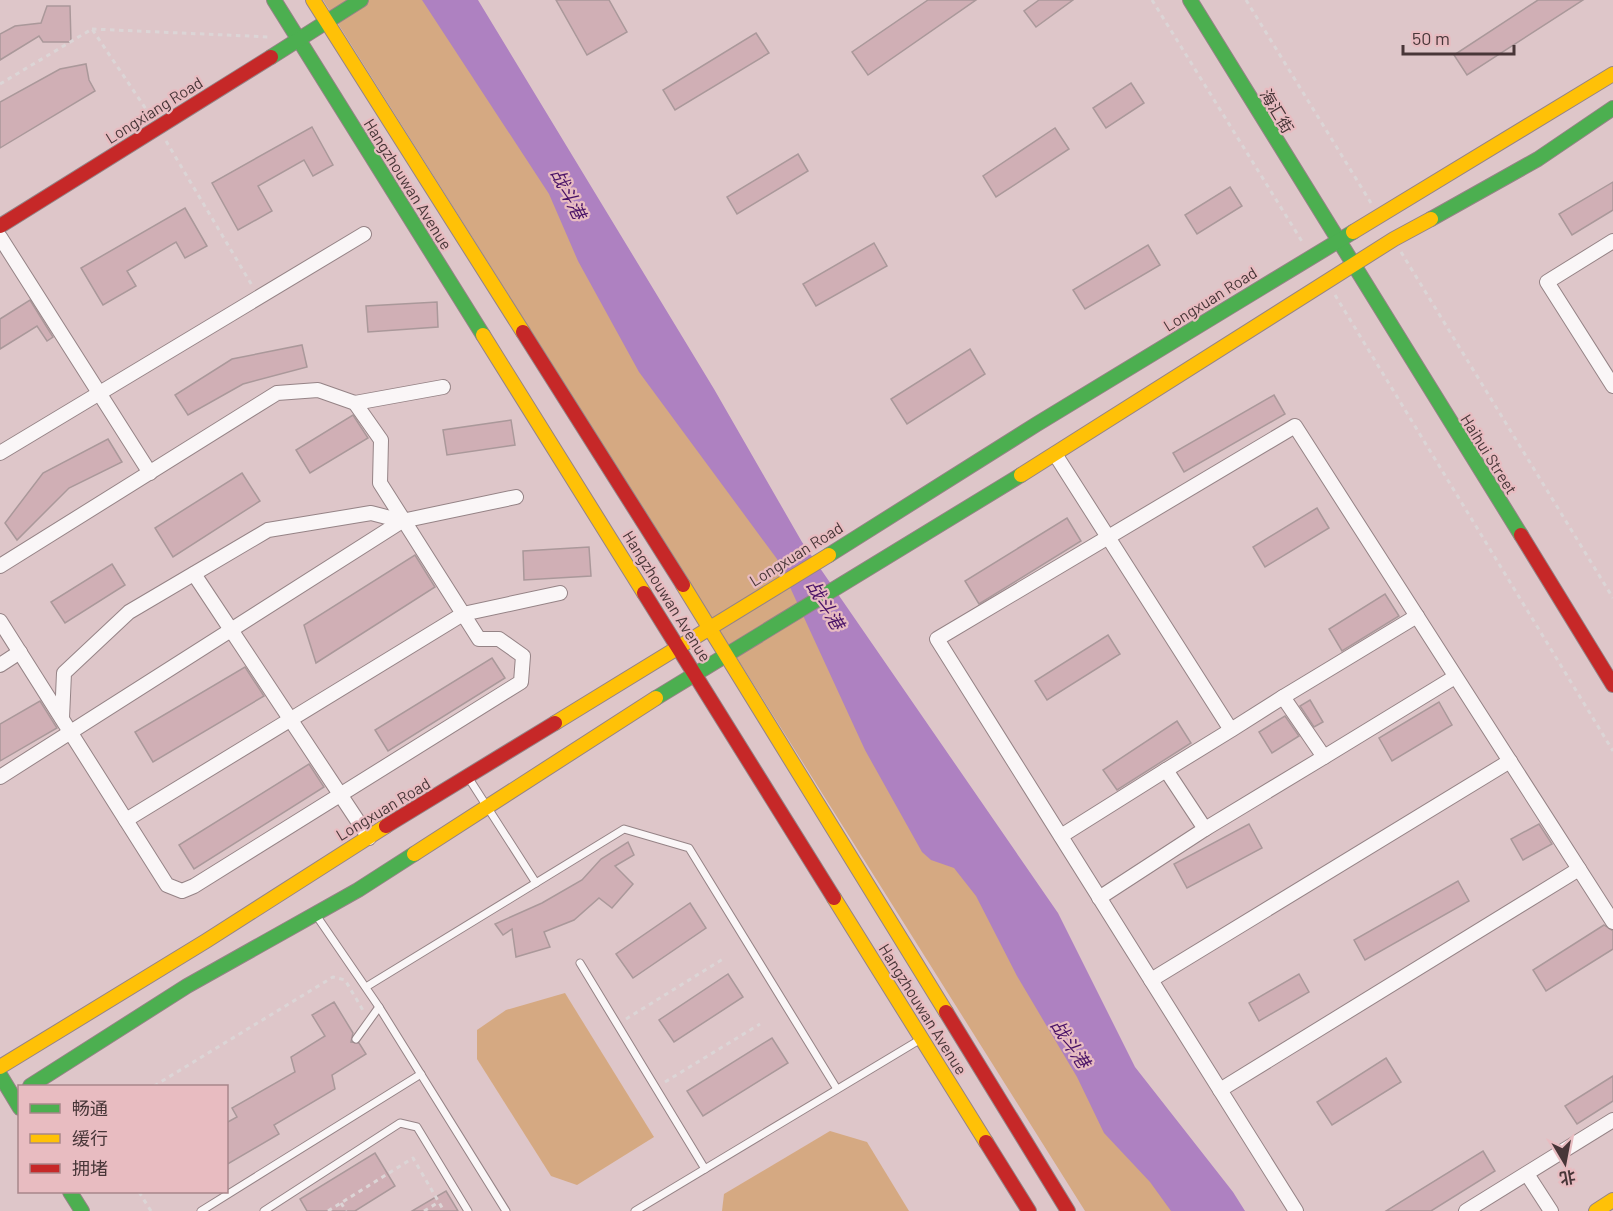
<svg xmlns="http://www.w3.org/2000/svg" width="1613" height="1211" font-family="Barlow,'Noto Sans SC',sans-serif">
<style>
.green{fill:#d5a982}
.water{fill:#ae81c1}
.building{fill:#d0afb5;stroke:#aa989a;stroke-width:1.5}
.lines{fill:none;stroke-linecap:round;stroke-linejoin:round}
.lane-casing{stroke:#958386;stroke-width:9}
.street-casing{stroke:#958386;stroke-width:16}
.fast-casing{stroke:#958386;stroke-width:16}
.slow-casing{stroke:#958386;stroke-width:16}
.jam-casing{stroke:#958386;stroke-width:16}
.path{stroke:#dcd5d6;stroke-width:3;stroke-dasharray:4.5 4.5;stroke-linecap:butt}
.lane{stroke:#faf6f7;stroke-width:7}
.street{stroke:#faf6f7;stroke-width:14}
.fast{stroke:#4caf50;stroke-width:14}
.slow{stroke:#ffc107;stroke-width:14}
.jam{stroke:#c62828;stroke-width:14}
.labels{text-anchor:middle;stroke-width:4.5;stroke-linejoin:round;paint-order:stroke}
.street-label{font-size:16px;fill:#483638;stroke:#e8bcc1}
.water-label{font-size:18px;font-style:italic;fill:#491267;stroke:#e8bcc1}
</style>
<rect width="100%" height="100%" fill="#dec6c9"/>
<!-- green -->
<g class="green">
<polygon points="323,0 424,0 555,193 782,557 960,866 1177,1211 1085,1211"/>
<polygon points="565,993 654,1137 577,1185 551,1176 477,1059 477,1030 506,1010"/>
<polygon points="830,1131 867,1142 909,1211 722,1211 724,1194"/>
</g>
<!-- water -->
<polygon class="water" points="422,0 478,0 714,389 802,542 1058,913 1135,1067 1233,1192 1245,1211 1171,1211 1150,1182 1104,1133 1077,1077 1017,976 976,896 954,868 931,860 922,852 865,750 777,559 639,372 578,261 549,194"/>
<!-- building -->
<g class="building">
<polygon points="556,0 609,0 627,32 587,55"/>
<polygon points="928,0 976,0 868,75 852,52"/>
<polygon points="1039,0 1073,0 1036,27 1024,11"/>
<polygon points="1538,0 1583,0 1467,75 1454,55"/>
<polygon points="47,6 70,6 71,42 43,42 39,36 0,60 0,34 15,26 41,23"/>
<polygon points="756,33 769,53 675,110 663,90"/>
<polygon points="86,64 89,80 95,91 0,148 0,102 60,69"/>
<polygon points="1131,83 1144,103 1106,128 1093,108"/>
<polygon points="312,127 333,165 313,176 304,160 258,186 272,211 238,230 212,183"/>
<polygon points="1055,128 1069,149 996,197 983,176"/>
<polygon points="798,154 808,171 737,214 727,197"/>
<polygon points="1613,182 1613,210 1572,235 1559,214"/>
<polygon points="1230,187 1242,206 1197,234 1185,215"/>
<polygon points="185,208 207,246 185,258 176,242 127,271 136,286 103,305 81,268"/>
<polygon points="874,243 887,266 816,306 803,284"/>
<polygon points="1148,245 1160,265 1085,309 1073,290"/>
<polygon points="30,300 53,337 47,341 37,326 0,349 0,319"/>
<polygon points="437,302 438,327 368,332 366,306"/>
<polygon points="302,345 307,367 243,384 188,415 175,395 232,359"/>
<polygon points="970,349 985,374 907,424 891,399"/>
<polygon points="1274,395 1285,414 1184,472 1173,453"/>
<polygon points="353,415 368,438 310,473 296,450"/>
<polygon points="511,420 515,445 447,455 443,430"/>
<polygon points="108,439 122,462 69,488 17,540 5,523 43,473"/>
<polygon points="242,473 260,501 173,557 155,528"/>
<polygon points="1317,508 1329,528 1265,567 1253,547"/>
<polygon points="1067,518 1081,541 979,604 965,581"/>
<polygon points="589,547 591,576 524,580 523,551"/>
<polygon points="415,555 435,587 316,663 304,625"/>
<polygon points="112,564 125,585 65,623 51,602"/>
<polygon points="1385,594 1399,616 1342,651 1329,629"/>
<polygon points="1108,635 1120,654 1047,700 1035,681"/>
<polygon points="492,658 505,678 388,751 375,730"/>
<polygon points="245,667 264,696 153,762 135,732"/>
<polygon points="1310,700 1323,722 1314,727 1300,706"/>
<polygon points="40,701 57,728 0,761 0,724"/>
<polygon points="1439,702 1452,725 1392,761 1379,738"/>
<polygon points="1285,716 1299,736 1272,753 1259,732"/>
<polygon points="1177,721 1191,743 1117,790 1103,770"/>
<polygon points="309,764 324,787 194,869 179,845"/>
<polygon points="1249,824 1262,848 1187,888 1174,864"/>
<polygon points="1539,824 1552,844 1523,860 1511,839"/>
<polygon points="628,842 634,855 615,866 633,884 612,908 599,898 574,920 544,932 550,947 516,957 512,929 503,935 495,924 542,903 582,880 601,859"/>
<polygon points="1458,881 1469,901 1365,960 1354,940"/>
<polygon points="690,903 706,928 633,978 616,954"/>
<polygon points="1604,925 1613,931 1613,949 1546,991 1533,970"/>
<polygon points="728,974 743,997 674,1042 659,1020"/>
<polygon points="1299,974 1309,992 1259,1021 1249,1003"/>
<polygon points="334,1002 353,1033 351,1042 359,1043 366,1054 332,1075 335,1089 274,1125 279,1134 226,1165 226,1123 237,1117 232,1108 295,1072 291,1057 325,1036 312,1015"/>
<polygon points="772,1038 788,1063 703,1116 687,1091"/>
<polygon points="1386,1058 1401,1082 1332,1125 1317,1102"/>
<polygon points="1613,1076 1613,1101 1577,1124 1565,1106"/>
<polygon points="1483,1151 1495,1171 1431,1211 1386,1211"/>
<polygon points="375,1153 395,1186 355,1211 307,1211 300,1199"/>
<polygon points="446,1191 458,1211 412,1211"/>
</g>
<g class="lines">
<!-- lane casing -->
<g class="lane-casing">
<g id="lane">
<polyline points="468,777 536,883"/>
<polyline points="316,915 379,1007 506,1211"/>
<polyline points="580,963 705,1169"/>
<polyline points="366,987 624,829 689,848 837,1089"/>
<polyline points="356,1039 379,1007"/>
<polyline points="201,1211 421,1074"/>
<polyline points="264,1211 400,1123 417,1127 468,1211"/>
<polyline points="635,1211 921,1039"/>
</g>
</g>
<!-- street casing -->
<g class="street-casing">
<g id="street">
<polyline points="0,237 150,473"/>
<polyline points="1613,241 1547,282 1613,386"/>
<polyline points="355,403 443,387"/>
<polyline points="0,453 364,234"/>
<polyline points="1055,454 1231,730 1166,770 1205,829 1324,757 1283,697 1231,730"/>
<polyline points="0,566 277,393 318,390 355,403 381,440 380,483 479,639 499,639 523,656 521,682 194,886 182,891 167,885 0,621"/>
<polyline points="194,574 369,838"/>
<polyline points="0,665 20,652"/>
<polyline points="1283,697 1417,616"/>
<polyline points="62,718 64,673 129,612 268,530 371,513 402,521"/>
<polyline points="1324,757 1455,677"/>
<polyline points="0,777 402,521 516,497"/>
<polyline points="126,820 463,614 560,593"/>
<polyline points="1061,836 1166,770"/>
<polyline points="1099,898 1205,829"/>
<polyline points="1151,980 1510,761"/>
<polyline points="1220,1090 1579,869"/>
<polyline points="1527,1174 1551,1211"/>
<polyline points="1296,1211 937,639 1295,426 1613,922"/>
<polyline points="1466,1211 1613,1120"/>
</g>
</g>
<!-- fast casing -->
<g class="fast-casing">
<g id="fast">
<polyline points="274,0 483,335"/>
<polyline points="1190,0 1521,535"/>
<polyline points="271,57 361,0"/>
<polyline points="1431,219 1538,159 1613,108"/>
<polyline points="829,555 1037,424 1353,232"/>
<polyline points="656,698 1021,475"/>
<polyline points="0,1075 20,1108"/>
<polyline points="30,1086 187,986 358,890 414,854"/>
<polyline points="70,1192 82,1211"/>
</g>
</g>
<!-- slow casing -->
<g class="slow-casing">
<g id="slow">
<polyline points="313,0 523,332"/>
<polyline points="1353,232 1613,74"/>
<polyline points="483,335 644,593"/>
<polyline points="1021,475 1394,239 1431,219"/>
<polyline points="683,585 946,1012"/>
<polyline points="555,723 829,555"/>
<polyline points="414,854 656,698"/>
<polyline points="834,898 986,1142"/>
<polyline points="0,1067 206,941 386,826"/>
<polyline points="1596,1211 1613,1200"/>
</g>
</g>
<!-- jam casing -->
<g class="jam-casing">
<g id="jam">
<polyline points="0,226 271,57"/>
<polyline points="523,332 683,585"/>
<polyline points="1521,535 1613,685"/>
<polyline points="644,593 834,898"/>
<polyline points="386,826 555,723"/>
<polyline points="946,1012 1068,1211"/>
<polyline points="986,1142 1029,1211"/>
</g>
</g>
<!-- path -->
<g class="path">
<polyline points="1152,0 1303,243"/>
<polyline points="1246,0 1371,203"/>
<polyline points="92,29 270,37"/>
<polyline points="0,84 92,29 150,115"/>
<polyline points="166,141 253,287"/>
<polyline points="1401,252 1613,598"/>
<polyline points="1335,295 1613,751"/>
<polyline points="626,1019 723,959"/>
<polyline points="665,1082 760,1024"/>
<polyline points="154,1086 333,977 345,980 364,1012"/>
<polyline points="139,1192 151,1211"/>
<polyline points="341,1203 346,1211"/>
<polyline points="328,1211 413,1158 444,1211"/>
<polyline points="424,1211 439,1202"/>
</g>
<!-- lane -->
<use href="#lane" class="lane"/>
<!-- street -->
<use href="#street" class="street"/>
<!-- fast -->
<use href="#fast" class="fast"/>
<!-- slow -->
<use href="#slow" class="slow"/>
<!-- jam -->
<use href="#jam" class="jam"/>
</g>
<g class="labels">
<!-- street labels -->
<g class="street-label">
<text transform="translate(154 110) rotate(-32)" y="6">Longxiang Road</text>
<text transform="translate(1277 111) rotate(59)" y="6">海汇街</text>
<text transform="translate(408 184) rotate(58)" y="6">Hangzhouwan Avenue</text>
<text transform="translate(1210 299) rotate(-32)" y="6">Longxuan Road</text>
<text transform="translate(1489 454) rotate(58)" y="6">Haihui Street</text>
<text transform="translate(796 554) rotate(-32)" y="6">Longxuan Road</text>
<text transform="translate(667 596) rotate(58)" y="6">Hangzhouwan Avenue</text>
<text transform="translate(383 809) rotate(-31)" y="6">Longxuan Road</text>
<text transform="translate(923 1009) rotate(58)" y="6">Hangzhouwan Avenue</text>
</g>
<!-- water labels -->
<g class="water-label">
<text transform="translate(568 194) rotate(63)" y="6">战斗港</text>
<text transform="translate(825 605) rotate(59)" y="6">战斗港</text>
<text transform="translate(1070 1044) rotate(56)" y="6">战斗港</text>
</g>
</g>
<!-- legend -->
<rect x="18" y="1085" width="210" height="108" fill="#e8bcc1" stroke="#a8868a" stroke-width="1.5"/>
<rect x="30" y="1104" width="30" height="9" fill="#4caf50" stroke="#a8868a" stroke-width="1.5"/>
<text x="72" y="1115" font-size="18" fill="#483638">畅通</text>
<rect x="30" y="1134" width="30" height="9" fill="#ffc107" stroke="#a8868a" stroke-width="1.5"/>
<text x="72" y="1145" font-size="18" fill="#483638">缓行</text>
<rect x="30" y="1164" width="30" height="9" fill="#c62828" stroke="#a8868a" stroke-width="1.5"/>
<text x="72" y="1175" font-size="18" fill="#483638">拥堵</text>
<!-- north arrow -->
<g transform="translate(1565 1163) rotate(170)" stroke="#e8bcc1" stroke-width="4.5" paint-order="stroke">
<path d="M0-4.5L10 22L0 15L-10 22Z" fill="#483638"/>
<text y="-9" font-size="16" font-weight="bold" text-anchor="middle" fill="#483638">北</text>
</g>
<!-- scale -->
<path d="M1403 45v9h111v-9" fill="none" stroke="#483638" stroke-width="3"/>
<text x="1412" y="45" font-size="18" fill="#483638" stroke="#e8bcc1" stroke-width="4.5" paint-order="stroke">50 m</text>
</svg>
